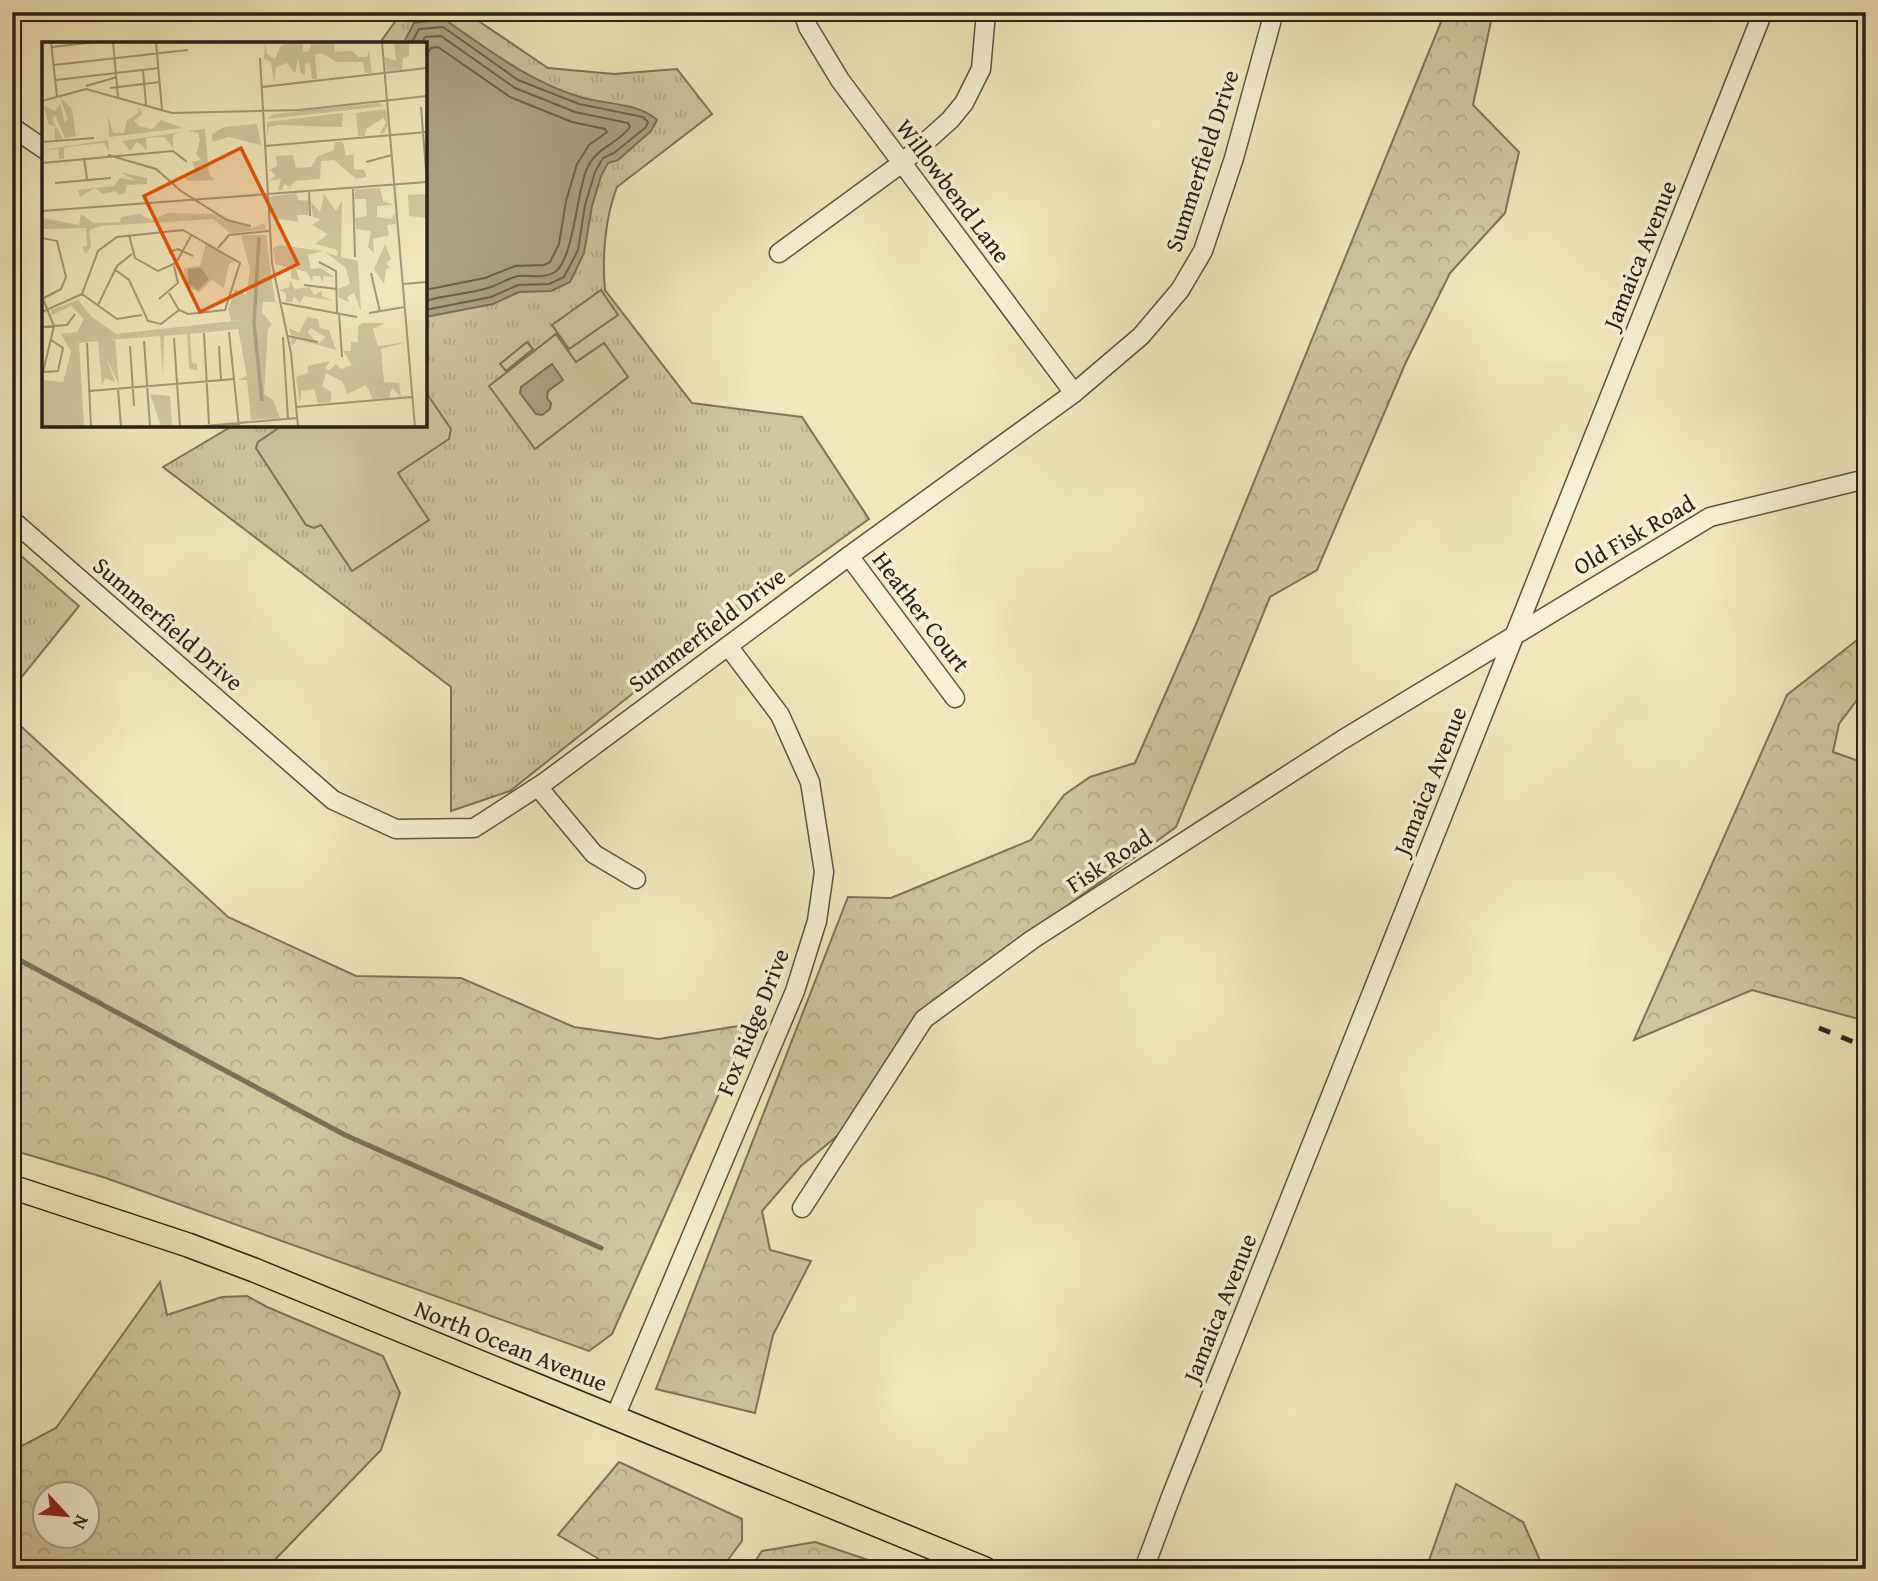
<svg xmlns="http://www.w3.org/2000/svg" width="1878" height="1581" font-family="'Gentium Book Plus',serif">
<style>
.grass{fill:url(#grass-tufts);stroke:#7e735b;stroke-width:2}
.forest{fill:url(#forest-crowns);stroke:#7e735b;stroke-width:2;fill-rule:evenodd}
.garden{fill:#d1c5a0;stroke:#7e735b;stroke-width:2}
.water{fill:#afa384;stroke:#7a6f58;stroke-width:2}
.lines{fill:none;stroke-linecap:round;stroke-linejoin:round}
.shore{stroke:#6c624d;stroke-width:2}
.stream{stroke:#7a6f58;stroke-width:5}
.minor-casing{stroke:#5c5240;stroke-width:21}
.major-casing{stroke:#2a2116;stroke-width:26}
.minor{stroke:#f7efd3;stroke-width:18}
.major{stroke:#f3e6bc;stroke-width:23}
.rail{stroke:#2a2116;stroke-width:5;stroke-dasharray:12 12;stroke-linecap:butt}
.labels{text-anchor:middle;stroke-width:7;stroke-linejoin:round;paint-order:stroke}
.street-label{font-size:24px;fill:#2a2116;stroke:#f7efd3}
.inset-river{fill:none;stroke:#afa384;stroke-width:3.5}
.inset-road{fill:none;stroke:#a3977a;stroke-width:2}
.view{fill:#de560c;fill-opacity:0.15;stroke:#de560c;stroke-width:3.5}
.inset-edge{fill:none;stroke:#2a2116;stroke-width:3.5}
</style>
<defs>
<pattern id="grass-tufts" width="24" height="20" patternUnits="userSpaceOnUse" patternTransform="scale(1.75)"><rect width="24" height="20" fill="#d1c5a0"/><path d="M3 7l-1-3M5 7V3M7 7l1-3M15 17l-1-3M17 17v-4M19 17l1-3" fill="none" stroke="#b4a989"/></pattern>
<pattern id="forest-crowns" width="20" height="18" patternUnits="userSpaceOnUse" patternTransform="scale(1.75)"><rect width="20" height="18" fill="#d1c5a0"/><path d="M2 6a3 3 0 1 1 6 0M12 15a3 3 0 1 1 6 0" fill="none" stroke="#b4a989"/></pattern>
</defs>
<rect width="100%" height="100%" fill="#f3e6bc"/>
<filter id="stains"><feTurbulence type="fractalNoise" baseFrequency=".00286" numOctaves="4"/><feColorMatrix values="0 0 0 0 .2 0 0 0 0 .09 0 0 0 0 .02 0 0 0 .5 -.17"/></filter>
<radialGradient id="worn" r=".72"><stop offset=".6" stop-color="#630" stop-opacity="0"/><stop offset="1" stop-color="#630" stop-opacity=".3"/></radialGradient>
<!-- grass -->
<g class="grass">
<path d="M 402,12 L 470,12 L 480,22 L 548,68 L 614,74 L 677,69 L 712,114 L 617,187 C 605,218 602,257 605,290 L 692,403 L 802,417 L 869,519 L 695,644 L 510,791 L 451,811 L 451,687 L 163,467 L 234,425 L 425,425 L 425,44 L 379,44 Z"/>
<polygon points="12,548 79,606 12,689"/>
</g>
<!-- forest -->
<g class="forest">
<polygon points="1445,12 1493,12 1473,105 1519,152 1505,213 1450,273 1406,362 1317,570 1270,597 1176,827 918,1014 843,1131 801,1166 762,1211 770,1250 811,1261 773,1335 755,1413 656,1389 848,897 891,898 1031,840 1064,795 1090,777 1135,763 1197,622"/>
<polygon points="1866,633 1866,688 1839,724 1833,752 1856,760 1866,775 1866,1021 1752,990 1634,1040 1787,695"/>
<polygon points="12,718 228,917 356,976 461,978 574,1027 659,1039 750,1024 612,1334 589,1351 103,1177 12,1150"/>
<path d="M 160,1282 L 167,1315 L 222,1297 L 247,1296 L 267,1307 L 383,1356 L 400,1393 L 381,1450 L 266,1569 L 12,1569 L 12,1451 L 56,1428 ZM 46,1494 L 88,1494 L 88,1536 L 46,1536 Z"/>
<polygon points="619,1462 742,1519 742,1541 721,1569 616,1569 558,1535"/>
<polygon points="1456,1484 1523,1522 1544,1569 1426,1569"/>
<polygon points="815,1542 895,1569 750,1569 762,1551"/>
</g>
<!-- garden -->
<g class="garden">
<polygon points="601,290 618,315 569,349 552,325"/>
<polygon points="556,334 576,362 604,343 628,377 535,449 489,386"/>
<polygon points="527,342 533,349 506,371 500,364"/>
<polygon points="425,391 451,429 449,439 398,473 429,520 352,571 321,525 314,528 306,525 256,448 258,442 283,425 425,425"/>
</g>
<!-- water -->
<g class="water">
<path d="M 444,19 C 489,50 528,81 580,97 C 606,105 637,102 657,120 L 651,131 L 618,160 L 608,163 L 601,176 L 592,206 L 584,253 L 570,282 L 551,291 L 519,292 L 493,304 L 425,317 L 425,44 L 403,44 L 414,23 Z"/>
<polygon points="552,364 563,380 548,391 547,398 551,403 550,409 542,415 536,414 520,393 521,387"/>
</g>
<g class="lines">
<!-- shore -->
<g class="shore">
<polyline points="411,44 419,29 443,27 518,80 579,104 643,117 648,122 646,127 614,153 603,158 595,172 585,205 578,250 564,277 549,284 518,285 491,297 425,310"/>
<path d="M 421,44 L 425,37 L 441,36 L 515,88 L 575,112 L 628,123 L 630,127 C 617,145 595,147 586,171 C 577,193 573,260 555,272 C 544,279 531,275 518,276 C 508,278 499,285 488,288 C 468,294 446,295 425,301"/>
<polyline points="425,57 431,48 438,47 510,97 572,122 605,129 607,132 589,145 577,164 566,201 559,244 550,262 544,265 515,266 485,278 425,290"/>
</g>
<!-- stream -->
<polyline class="stream" points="12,956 345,1135 601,1248"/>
<!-- minor casing -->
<g class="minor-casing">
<g id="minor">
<polyline points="803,12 808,27 840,80 1074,393"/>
<polyline points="12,127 44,149"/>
<polyline points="779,253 902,163 950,120 964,103 981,69 986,12"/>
<polyline points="12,520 333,800 396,829 474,828 545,782 849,556 1074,393 1141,336 1180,290 1203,251 1234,158 1274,12"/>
<polyline points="849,556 955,698"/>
<polyline points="538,787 594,854 636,879"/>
<polyline points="802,1208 924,1019 1033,939 1342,740 1710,517 1866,479"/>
<polyline points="615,1417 795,991 817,921 824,872 810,782 780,715 728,646"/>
<polyline points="1144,1569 1172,1494 1763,12"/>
</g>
</g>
<!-- major casing -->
<g class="major-casing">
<polyline id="major" points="12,1187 188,1245 254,1270 985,1569"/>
</g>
<!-- minor -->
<use href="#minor" class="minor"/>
<!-- major -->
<use href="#major" class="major"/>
<!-- rail -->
<polyline class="rail" points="1819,1028 1866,1047"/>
</g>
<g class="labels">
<!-- street labels -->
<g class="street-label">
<text transform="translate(1202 161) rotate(-72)" y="8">Summerfield Drive</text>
<text transform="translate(953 191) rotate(53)" y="8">Willowbend Lane</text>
<text transform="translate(1640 255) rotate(-68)" y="8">Jamaica Avenue</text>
<text transform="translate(1634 535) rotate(-30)" y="8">Old Fisk Road</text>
<text transform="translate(921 612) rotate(53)" y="8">Heather Court</text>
<text transform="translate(168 624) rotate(41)" y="8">Summerfield Drive</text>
<text transform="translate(707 630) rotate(-37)" y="8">Summerfield Drive</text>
<text transform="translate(1430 781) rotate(-68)" y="8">Jamaica Avenue</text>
<text transform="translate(1109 861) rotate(-33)" y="8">Fisk Road</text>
<text transform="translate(753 1022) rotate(-68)" y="8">Fox Ridge Drive</text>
<text transform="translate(1220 1308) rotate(-68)" y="8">Jamaica Avenue</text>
<text transform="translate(511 1346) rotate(22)" y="8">North Ocean Avenue</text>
</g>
</g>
<!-- overview -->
<g transform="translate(42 42)">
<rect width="385" height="385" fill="#f3e6bc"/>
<path d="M 164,201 L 195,218 L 187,222 L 182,246 L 170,238 L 157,250 L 144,244 L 142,226 L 158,224 ZM 193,247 L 207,255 L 200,278 L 189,279 L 186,267 ZM 65,298 L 73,298 L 77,343 L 64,315 L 72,313 L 62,307 ZM 41,368 L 42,385 L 0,385 L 0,371 Z" fill="#d1c5a0"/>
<path d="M 223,0 L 225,12 L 233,17 L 239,3 L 252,0 L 261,0 L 261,10 L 267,9 L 270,0 L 292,0 L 293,10 L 310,9 L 317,15 L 325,15 L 327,8 L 330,31 L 323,31 L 321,20 L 294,20 L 280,11 L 273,13 L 275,37 L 270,37 L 268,21 L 263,22 L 263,32 L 259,32 L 256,16 L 253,31 L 245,21 L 234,25 L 232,41 L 229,20 L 222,17 ZM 352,0 L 367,0 L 367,14 L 361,16 L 360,28 L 344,29 L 343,15 L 354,19 ZM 18,55 L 30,67 L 34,94 L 23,96 L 13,73 L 10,77 L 21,97 L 13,98 L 13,84 L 7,83 L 1,63 L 13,69 L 18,62 L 23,81 L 26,77 ZM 336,61 L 344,64 L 225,77 L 232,72 ZM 97,65 L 100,72 L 92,79 L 97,84 L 110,87 L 119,78 L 140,86 L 67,95 L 66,73 L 71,91 L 82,91 L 85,78 L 96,71 ZM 344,67 L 346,83 L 342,91 L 338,92 L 344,80 L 341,76 L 324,87 L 323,94 L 316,94 L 314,71 ZM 301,71 L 300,85 L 237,83 L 227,85 L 225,95 L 225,80 ZM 215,82 L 219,103 L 187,95 L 170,100 L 170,92 L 182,85 ZM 163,87 L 167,132 L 173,138 L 147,139 L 138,133 L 148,135 L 154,128 L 150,120 L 159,118 L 154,112 L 158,98 L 156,91 L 146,89 ZM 139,90 L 131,93 L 131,106 L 122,95 L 104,96 L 105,108 L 95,100 L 88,109 L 80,99 ZM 66,98 L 67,110 L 62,101 L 32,104 L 22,106 L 22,117 L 17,117 L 16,107 L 0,108 ZM 293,100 L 301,100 L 304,114 L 311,112 L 311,107 L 312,127 L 322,128 L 325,135 L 314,137 L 292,118 L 279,119 L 278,137 L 253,139 L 248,145 L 242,142 L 240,148 L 236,148 L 239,137 L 227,139 L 234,133 L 227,128 L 235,124 L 234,114 L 251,113 L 254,126 L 269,125 L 276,114 L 292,108 ZM 78,130 L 105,136 L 105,142 L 85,143 L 83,151 L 76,153 L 74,149 L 61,152 L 53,146 L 38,155 L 36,148 L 72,144 L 78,136 L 95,139 ZM 338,146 L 341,159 L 352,163 L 335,164 L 335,175 L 349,177 L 353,171 L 354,182 L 345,183 L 347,193 L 331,197 L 332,211 L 326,205 L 329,189 L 314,187 L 313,176 L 325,174 L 324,157 L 313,157 L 313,147 ZM 254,151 L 256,158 L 267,159 L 266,173 L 255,173 L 256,180 L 231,176 L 227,155 ZM 282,152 L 294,169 L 300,158 L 299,215 L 316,219 L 319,269 L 312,251 L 305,255 L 307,260 L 297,256 L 296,247 L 308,242 L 304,226 L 283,210 L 295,214 L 296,208 L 273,202 L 286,192 L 270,183 L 279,177 L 271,175 L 269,160 L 278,170 ZM 385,152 L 385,176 L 367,174 L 366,153 ZM 126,171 L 174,172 L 210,186 L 223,181 L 224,188 L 188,191 L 171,177 L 59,184 L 47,188 L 49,204 L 44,212 L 40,205 L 45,204 L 44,186 L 0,187 L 0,176 L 37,183 L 39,172 L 52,181 L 78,180 L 79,175 L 97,172 L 110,178 ZM 199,193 L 224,193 L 233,260 L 221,260 L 220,270 L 230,283 L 226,287 L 222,352 L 231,358 L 238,376 L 209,378 L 205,338 L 196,338 L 205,334 L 196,287 L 148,292 L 150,321 L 155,322 L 155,329 L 147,326 L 145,292 L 122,294 L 121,333 L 118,294 L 65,298 L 62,307 L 73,313 L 64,315 L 73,340 L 63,336 L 60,344 L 56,299 L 37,301 L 42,385 L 39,385 L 38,371 L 0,372 L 0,338 L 21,340 L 29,310 L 19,292 L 35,290 L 42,277 L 29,264 L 10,273 L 9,268 L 36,258 L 50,275 L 74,292 L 200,278 L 208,228 ZM 343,202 L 349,217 L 344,221 L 348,226 L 344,227 L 342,242 L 332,227 ZM 236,203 L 281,209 L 266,213 L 269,227 L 279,226 L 292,235 L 281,234 L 281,241 L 278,234 L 271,234 L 270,240 L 265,230 L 254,227 L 258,239 L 249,236 L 249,226 L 233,222 L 231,206 ZM 248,239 L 253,247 L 268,245 L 272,253 L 280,249 L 280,254 L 292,259 L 262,254 L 258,261 L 252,254 L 250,260 L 244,260 L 244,251 L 237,248 L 247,245 ZM 265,275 L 276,277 L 278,286 L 287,288 L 294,308 L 255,297 L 250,304 L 249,295 L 277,301 L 284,295 L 268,286 L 266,291 L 273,298 L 249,293 L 247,286 L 257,291 ZM 321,281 L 343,281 L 331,287 L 336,304 L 365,300 L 339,307 L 342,340 L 357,341 L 359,355 L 350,346 L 347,356 L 331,357 L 324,343 L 305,352 L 301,340 L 284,331 L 280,344 L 289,350 L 289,360 L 276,361 L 272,347 L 259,349 L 258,362 L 254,335 L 266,331 L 266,324 L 288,319 L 283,327 L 288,328 L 294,322 L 299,327 L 310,323 L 301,309 L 309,309 L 309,300 L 316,300 L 316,284 ZM 108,352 L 128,354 L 130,384 L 119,384 Z" fill="#d1c5a0"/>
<path d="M 159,226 L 167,237 L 156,248 L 146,242 L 146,227 Z" fill="#afa384"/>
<path class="inset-river" d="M 217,195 L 212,281 L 220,359"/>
<path class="inset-road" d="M 9,0 L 15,55M 71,0 L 76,55M 114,0 L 120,68M 340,0 L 373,385M 10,5 L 55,0M 218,16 L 230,221 L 249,311 L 256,385M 12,23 L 146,8M 101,28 L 104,63M 14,38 L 117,26M 44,44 L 75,35M 220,45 L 385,26M 68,46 L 118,40M 0,59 L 44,47 L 130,71 L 258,68M 379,65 L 385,141M 258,68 L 385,54M 0,100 L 52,96M 223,104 L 385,90M 66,113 L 114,127 L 139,149 L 185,178 L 209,184M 42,116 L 45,137M 324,120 L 350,113M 0,121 L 131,109 L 145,120M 13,141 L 69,136M 311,147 L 313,215M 267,148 L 268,174M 0,169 L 385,140M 87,193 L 93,216 L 116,229 L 134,221 L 150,192M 0,196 L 15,199 L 24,235 L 19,247 L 0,257M 176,206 L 187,193 L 227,189M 127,210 L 136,207 L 151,214M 277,220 L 294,229 L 295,271M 72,227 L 87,238 L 106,279 L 119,282 L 137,268M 329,231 L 338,270M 361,242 L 385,240M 262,243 L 295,247M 40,252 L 75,277 L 100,273M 117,257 L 136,241 L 132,224M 240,261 L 315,275M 56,263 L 75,224 L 90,212M 0,270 L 40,252 L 56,209 L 75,195 L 141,188 L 198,221 L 183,268 L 146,272 L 137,268 L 127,251M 297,271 L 300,315M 327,271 L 363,265M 0,285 L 25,283 L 33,272M 187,290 L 197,385M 162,291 L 167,382M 246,294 L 276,300M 241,295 L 246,377M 132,296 L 138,385M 102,299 L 108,385M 45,301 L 49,385M 88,304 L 92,364M 177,304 L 179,338M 0,330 L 16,329 L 21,306 L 9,298M 1,330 L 12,284 L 1,257M 76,347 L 79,385M 47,349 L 193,337M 254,365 L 370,355M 150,385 L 255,376"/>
<path class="view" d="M 199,106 L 256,222 L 158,270 L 102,154 Z"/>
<rect width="385" height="385" class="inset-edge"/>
</g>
<!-- margin -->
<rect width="1878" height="1581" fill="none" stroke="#f3e6bc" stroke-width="42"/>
<rect x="14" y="14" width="1850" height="1553" fill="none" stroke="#2a2116" stroke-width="3.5"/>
<rect x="21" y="21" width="1836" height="1539" fill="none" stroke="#2a2116" stroke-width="2"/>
<!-- north arrow -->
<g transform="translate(66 1515) rotate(116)"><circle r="33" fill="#f7efd3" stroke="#a59d87" stroke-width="2"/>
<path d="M0-5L12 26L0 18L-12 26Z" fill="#8f2418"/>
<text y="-10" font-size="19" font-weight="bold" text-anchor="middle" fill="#2a2116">N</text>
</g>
<rect width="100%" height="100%" filter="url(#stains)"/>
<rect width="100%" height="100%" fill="url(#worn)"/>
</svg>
